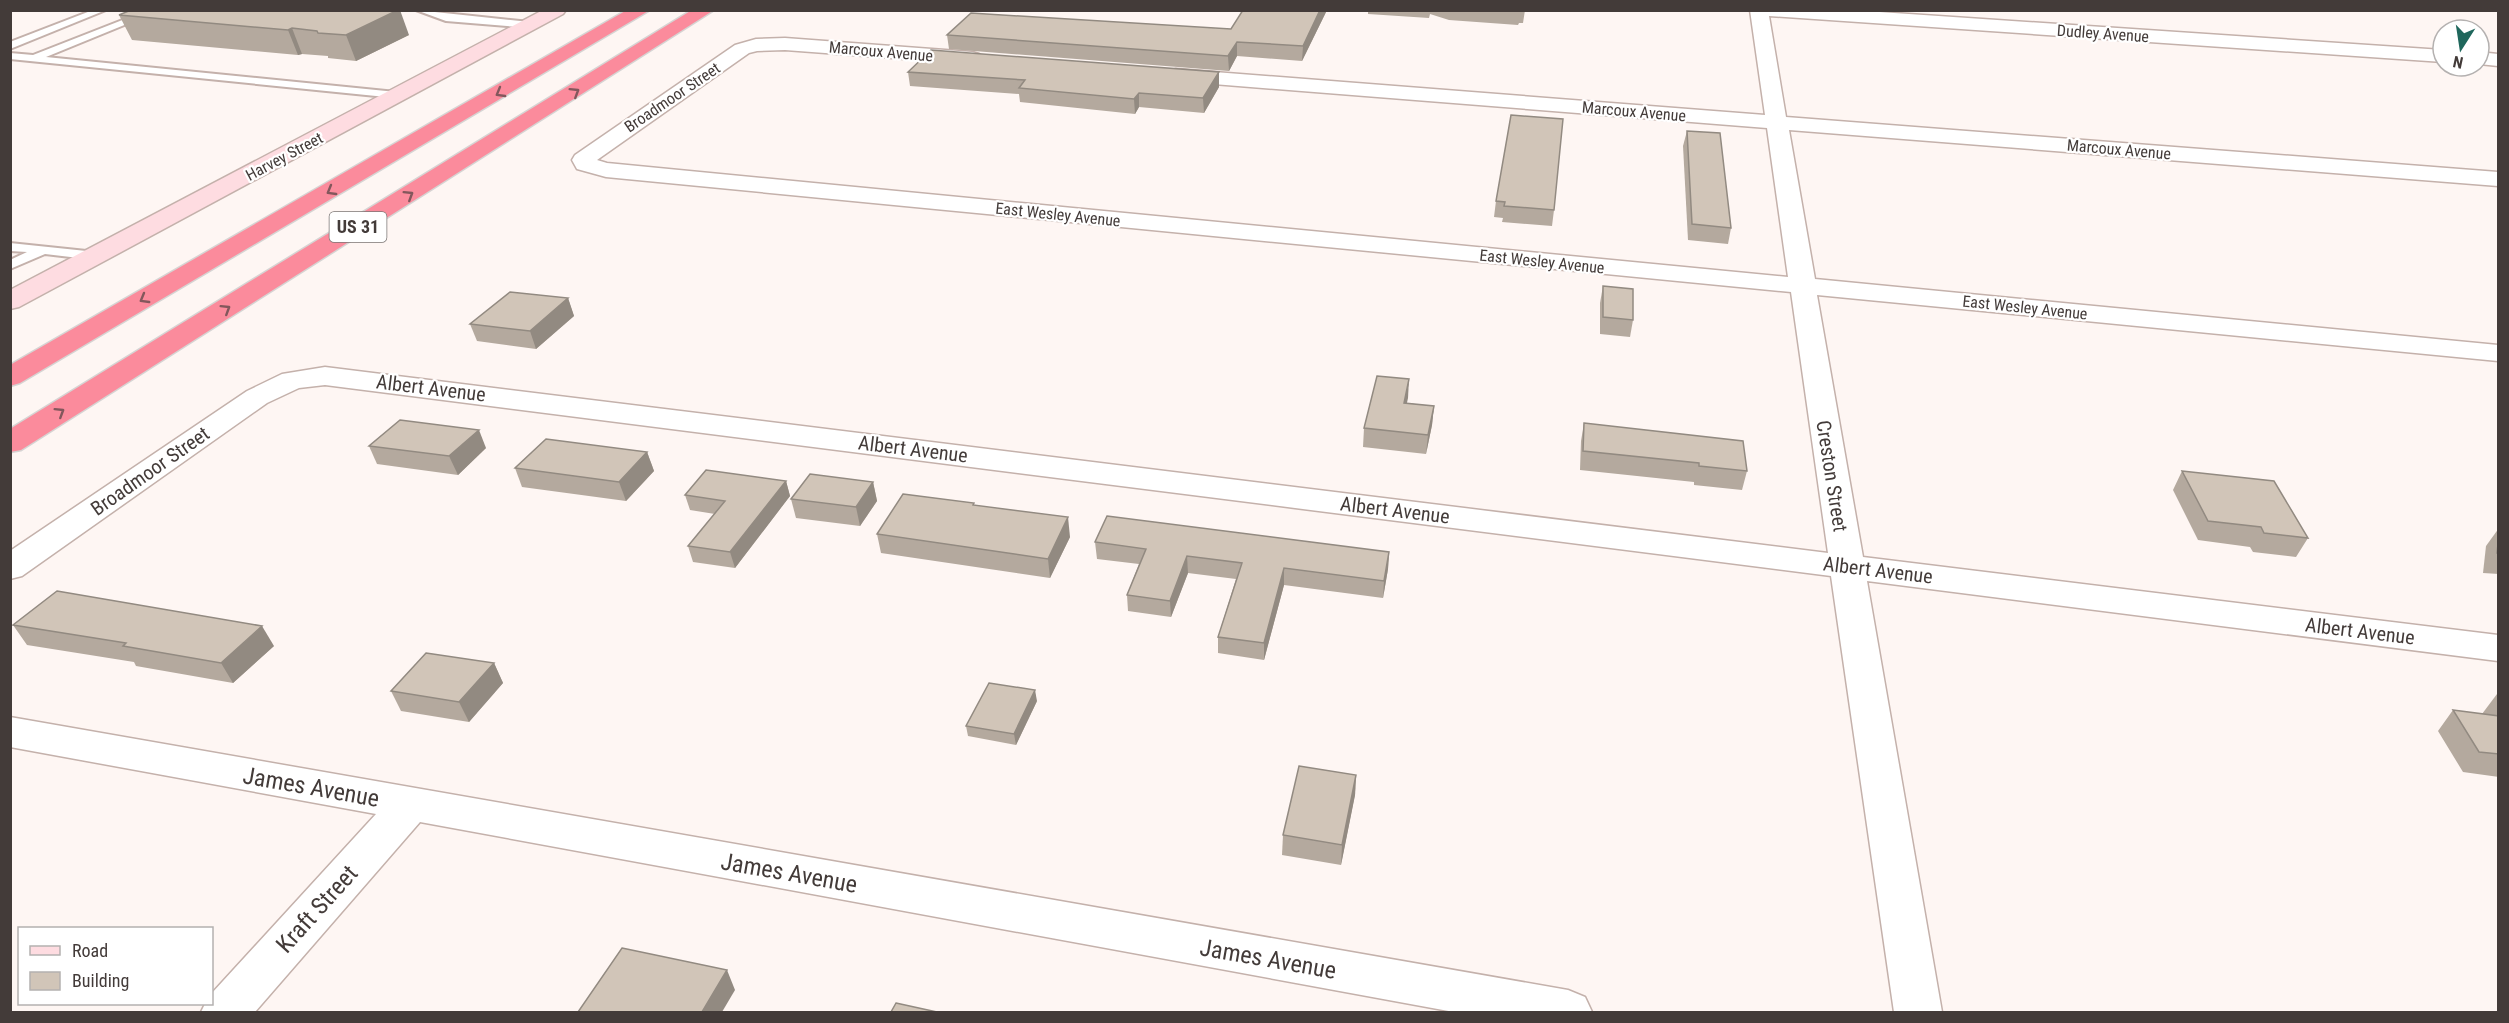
<svg xmlns="http://www.w3.org/2000/svg" width="2509" height="1023" font-family="'Roboto Condensed',sans-serif">
<style>
.lines{fill:none;stroke-linecap:round;stroke-linejoin:round}
.lane-casing{stroke:#c4b1ab;stroke-width:4}
.street-casing{stroke:#c4b1ab;stroke-width:3}
.secondary-casing{stroke:#c4b1ab;stroke-width:3}
.highway-casing{stroke:#d6d4d3;stroke-width:3}
.lane{fill:#fff;fill-rule:evenodd}
.street{fill:#fff;fill-rule:evenodd}
.secondary{fill:#fedce1;fill-rule:evenodd}
.highway{fill:#fb8b9c;fill-rule:evenodd}
.wall{fill:#b4a99e}
.shaded-wall{fill:#928a81}
.building{fill:#d1c5b8;stroke:#928a81;stroke-width:1.5}
.oneway{stroke:#83575c}
.labels{text-anchor:middle;stroke-width:4.5;stroke-linejoin:round;paint-order:stroke}
.far-street-label{font-size:16px;fill:#433b39;stroke:#fff}
.shield{fill:#fff;stroke:#7b7674;stroke-width:1.5}
.shield-label{font-size:18px;font-weight:bold;fill:#433b39}
.street-label{font-size:20px;fill:#433b39;stroke:#fff}
.near-street-label{font-size:24px;fill:#433b39;stroke:#fff}
</style>
<rect width="100%" height="100%" fill="#fef6f3"/>
<g class="lines">
<!-- lane casing -->
<g class="lane-casing">
<g id="lane">
<polygon points="93,10 106,10 10,49 10,42"/>
<polygon points="148,10 161,10 46,57 396,92 401,95 396,98 10,59 10,53 33,55"/>
<polygon points="416,10 530,22 535,25 530,28 446,21"/>
<polygon points="10,243 96,252 102,256 96,260 45,254 10,269 10,260 27,252 10,251"/>
</g>
</g>
<!-- street casing -->
<g class="street-casing">
<g id="street">
<polygon points="1750,10 1850,10 2443,50 2443,62 1769,16 1786,117 2498,172 2498,186 1789,130 1815,279 2498,345 2498,361 1817,295 1863,557 2498,635 2498,661 1867,581 1942,1012 1894,1012 1831,576 325,385 299,388 267,403 22,576 10,579 10,551 247,391 282,374 325,367 1828,553 1791,292 606,177 577,169 572,160 575,155 735,45 756,39 785,38 972,52 979,54 982,58 979,62 972,64 785,50 757,51 749,53 597,160 607,163 1788,277 1767,128 1176,81 1169,79 1166,75 1169,71 1176,69 1765,115"/>
<polygon points="2479,52 2498,54 2498,66 2479,64"/>
<polygon points="10,717 1568,990 1585,997 1592,1012 1454,1012 420,822 255,1012 201,1012 205,1004 212,1004 212,993 376,814 10,747"/>
</g>
</g>
<!-- secondary casing -->
<g class="secondary-casing">
<polygon id="secondary" points="543,10 566,10 563,14 19,307 10,309 10,290"/>
</g>
<!-- highway casing -->
<g class="highway-casing">
<g id="highway">
<polygon points="627,10 650,10 20,383 10,386 10,365"/>
<polygon points="692,10 714,10 21,450 10,452 10,429"/>
</g>
</g>
<!-- lane -->
<use href="#lane" class="lane"/>
<!-- street -->
<use href="#street" class="street"/>
<!-- secondary -->
<use href="#secondary" class="secondary"/>
<!-- highway -->
<use href="#highway" class="highway"/>
</g>
<!-- wall -->
<g class="wall">
<polygon points="1327,10 1302,61 1237,56 1229,71 949,49 947,35 1231,29"/>
<polygon points="1368,10 1525,10 1523,23 1519,23 1518,25 1449,20 1430,14 1429,18 1368,14"/>
<polygon points="119,15 409,35 356,61 328,58 328,56 302,54 298,55 132,40"/>
<polygon points="908,72 1219,72 1219,87 1204,113 1139,107 1135,114 1020,102 1019,94 910,86"/>
<polygon points="1511,115 1554,210 1552,226 1502,222 1503,218 1494,217 1496,201"/>
<polygon points="1687,131 1731,228 1728,244 1688,240 1683,146"/>
<polygon points="1603,286 1633,320 1630,337 1600,334 1600,303"/>
<polygon points="568,298 574,316 536,349 477,341 470,324"/>
<polygon points="1409,379 1406,403 1434,406 1432,425 1426,454 1363,447 1364,428"/>
<polygon points="1584,423 1747,471 1742,490 1694,485 1694,482 1580,470 1581,441"/>
<polygon points="369,446 486,448 458,475 377,464"/>
<polygon points="647,452 654,471 626,501 522,487 515,468"/>
<polygon points="2182,471 2308,538 2296,557 2253,552 2250,547 2198,540 2173,490"/>
<polygon points="786,481 790,496 735,568 693,562 688,546 715,514 690,510 685,495"/>
<polygon points="873,482 877,501 860,526 796,518 791,499"/>
<polygon points="974,503 974,505 1070,537 1050,578 881,553 877,534"/>
<polygon points="2499,528 2499,574 2483,573 2486,546"/>
<polygon points="1095,542 1389,552 1388,569 1383,598 1284,585 1264,660 1218,653 1218,637 1236,579 1188,573 1171,617 1128,611 1127,595 1139,564 1097,559"/>
<polygon points="13,625 274,646 233,683 136,666 134,662 27,645"/>
<polygon points="494,663 503,683 469,722 401,711 391,691"/>
<polygon points="2497,694 2499,694 2499,777 2463,772 2438,731 2453,710 2482,714"/>
<polygon points="1037,701 1016,745 968,736 966,726"/>
<polygon points="1356,775 1355,795 1341,865 1282,855 1283,835"/>
</g>
<!-- shaded-wall -->
<g class="shaded-wall">
<polygon points="398,10 400,10 409,35 356,61 346,35"/>
<polygon points="1320,10 1327,10 1302,61 1303,46"/>
<polygon points="292,28 302,54 298,55 288,30"/>
<polygon points="1237,42 1237,56 1229,71 1228,56"/>
<polygon points="1219,72 1219,87 1204,113 1203,98"/>
<polygon points="1139,93 1139,107 1135,114 1134,99"/>
<polygon points="568,298 574,316 536,349 530,331"/>
<polygon points="1409,379 1408,398 1403,421 1404,403"/>
<polygon points="1434,406 1432,425 1426,454 1428,435"/>
<polygon points="479,430 486,448 458,475 449,456"/>
<polygon points="647,452 654,471 626,501 619,482"/>
<polygon points="786,481 790,496 735,568 730,552"/>
<polygon points="873,482 877,501 860,526 856,507"/>
<polygon points="1068,517 1070,537 1050,578 1048,559"/>
<polygon points="1389,552 1388,569 1383,598 1384,581"/>
<polygon points="1187,556 1188,573 1171,617 1170,601"/>
<polygon points="1284,568 1284,585 1264,660 1264,643"/>
<polygon points="262,626 274,646 233,683 221,663"/>
<polygon points="494,663 503,683 469,722 459,702"/>
<polygon points="1035,690 1037,701 1016,745 1014,734"/>
<polygon points="1356,775 1355,795 1341,865 1342,845"/>
<polygon points="727,970 735,990 722,1012 702,1012"/>
</g>
<!-- building -->
<g class="building">
<polygon points="131,10 398,10 346,35 318,33 317,31 292,28 288,30 119,15"/>
<polygon points="1243,10 1320,10 1303,46 1237,42 1228,56 947,35 971,13 1231,29"/>
<polygon points="931,50 1219,72 1203,98 1139,93 1134,99 1019,88 1025,80 908,72"/>
<polygon points="1511,115 1563,119 1554,210 1504,206 1505,202 1496,201"/>
<polygon points="1687,131 1720,133 1731,228 1692,224"/>
<polygon points="1603,286 1633,289 1633,320 1603,317"/>
<polygon points="510,292 568,298 530,331 470,324"/>
<polygon points="1377,376 1409,379 1404,403 1434,406 1428,435 1364,428"/>
<polygon points="400,420 479,430 449,456 369,446"/>
<polygon points="1584,423 1743,441 1747,471 1699,466 1699,463 1583,451"/>
<polygon points="546,439 647,452 619,482 515,468"/>
<polygon points="706,470 786,481 730,552 688,546 725,501 685,495"/>
<polygon points="2182,471 2274,481 2308,538 2264,533 2261,527 2208,521"/>
<polygon points="810,474 873,482 856,507 791,499"/>
<polygon points="903,494 974,503 973,505 1068,517 1048,559 877,534"/>
<polygon points="1107,516 1389,552 1384,581 1284,568 1264,643 1218,637 1242,563 1187,556 1170,601 1127,595 1146,549 1095,542"/>
<polygon points="2499,535 2499,553 2497,553"/>
<polygon points="57,591 262,626 221,663 123,646 126,643 13,625"/>
<polygon points="426,653 494,663 459,702 391,691"/>
<polygon points="989,683 1035,690 1014,734 966,726"/>
<polygon points="2453,710 2499,716 2499,754 2479,752"/>
<polygon points="1299,766 1356,775 1342,845 1283,835"/>
<polygon points="622,948 727,970 702,1012 578,1012"/>
<polygon points="896,1003 937,1012 891,1012"/>
</g>
<!-- one-way arrows -->
<defs><path id="oneway-chevron" d="M-2-3.5L2.5 0L-2 3.5" fill="none" stroke-width="1.6" stroke-linecap="round" stroke-linejoin="round" transform="scale(1.5)"/></defs>
<g class="oneway">
<use href="#oneway-chevron" transform="translate(575 92) rotate(-32)"/>
<use href="#oneway-chevron" transform="translate(500 93) rotate(150)"/>
<use href="#oneway-chevron" transform="translate(331 191) rotate(150)"/>
<use href="#oneway-chevron" transform="translate(409 195) rotate(-32)"/>
<use href="#oneway-chevron" transform="translate(144 299) rotate(150)"/>
<use href="#oneway-chevron" transform="translate(226 309) rotate(-32)"/>
<use href="#oneway-chevron" transform="translate(60 412) rotate(-32)"/>
</g>
<g class="labels">
<!-- far-street labels -->
<g class="far-street-label">
<text transform="translate(2103 33) rotate(4)" y="6">Dudley Avenue</text>
<text transform="translate(881 51) rotate(5)" y="6">Marcoux Avenue</text>
<text transform="translate(672 97) rotate(-34)" y="6">Broadmoor Street</text>
<text transform="translate(1634 111) rotate(5)" y="6">Marcoux Avenue</text>
<text transform="translate(2119 149) rotate(5)" y="6">Marcoux Avenue</text>
<text transform="translate(284 156) rotate(-28)" y="6">Harvey Street</text>
<text transform="translate(1058 214) rotate(6)" y="6">East Wesley Avenue</text>
<text transform="translate(1542 261) rotate(6)" y="6">East Wesley Avenue</text>
<text transform="translate(2025 307) rotate(6)" y="6">East Wesley Avenue</text>
</g>
<!-- shield labels -->
<rect class="shield" x="329.5" y="212" width="57" height="30" rx="4.5"/>
<g class="shield-label">
<text x="358" y="233">US 31</text>
</g>
<!-- street labels -->
<g class="street-label">
<text transform="translate(431 388) rotate(7)" y="7">Albert Avenue</text>
<text transform="translate(913 449) rotate(7)" y="7">Albert Avenue</text>
<text transform="translate(150 471) rotate(-35)" y="7">Broadmoor Street</text>
<text transform="translate(1832 476) rotate(81)" y="7">Creston Street</text>
<text transform="translate(1395 510) rotate(7)" y="7">Albert Avenue</text>
<text transform="translate(1878 570) rotate(7)" y="7">Albert Avenue</text>
<text transform="translate(2360 631) rotate(7)" y="7">Albert Avenue</text>
</g>
<!-- near-street labels -->
<g class="near-street-label">
<text transform="translate(311 787) rotate(10)" y="8">James Avenue</text>
<text transform="translate(789 873) rotate(10)" y="8">James Avenue</text>
<text transform="translate(317 909) rotate(-48)" y="8">Kraft Street</text>
<text transform="translate(1268 959) rotate(10)" y="8">James Avenue</text>
</g>
</g>
<!-- border -->
<rect width="2509" height="1023" fill="none" stroke="#433b39" stroke-width="24"/>
<!-- legend -->
<rect x="18" y="927" width="195" height="78" fill="#ffffff" stroke="#b4b1b0" stroke-width="1.5"/>
<rect x="30" y="946" width="30" height="9" fill="#fedce1" stroke="#b4b1b0" stroke-width="1.5"/>
<text x="72" y="957" font-size="18" fill="#433b39">Road</text>
<rect x="30" y="972" width="30" height="18" fill="#d1c5b8" stroke="#b4b1b0" stroke-width="1.5"/>
<text x="72" y="987" font-size="18" fill="#433b39">Building</text>
<!-- north arrow -->
<g transform="translate(2461 48) rotate(192)"><circle r="28" fill="#ffffff" stroke="#b4b1b0" stroke-width="1.5"/>
<path d="M0-4.5L10 22L0 15L-10 22Z" fill="#1f675c"/>
<text y="-9" font-size="16" font-weight="bold" text-anchor="middle" fill="#433b39">N</text>
</g>
</svg>
